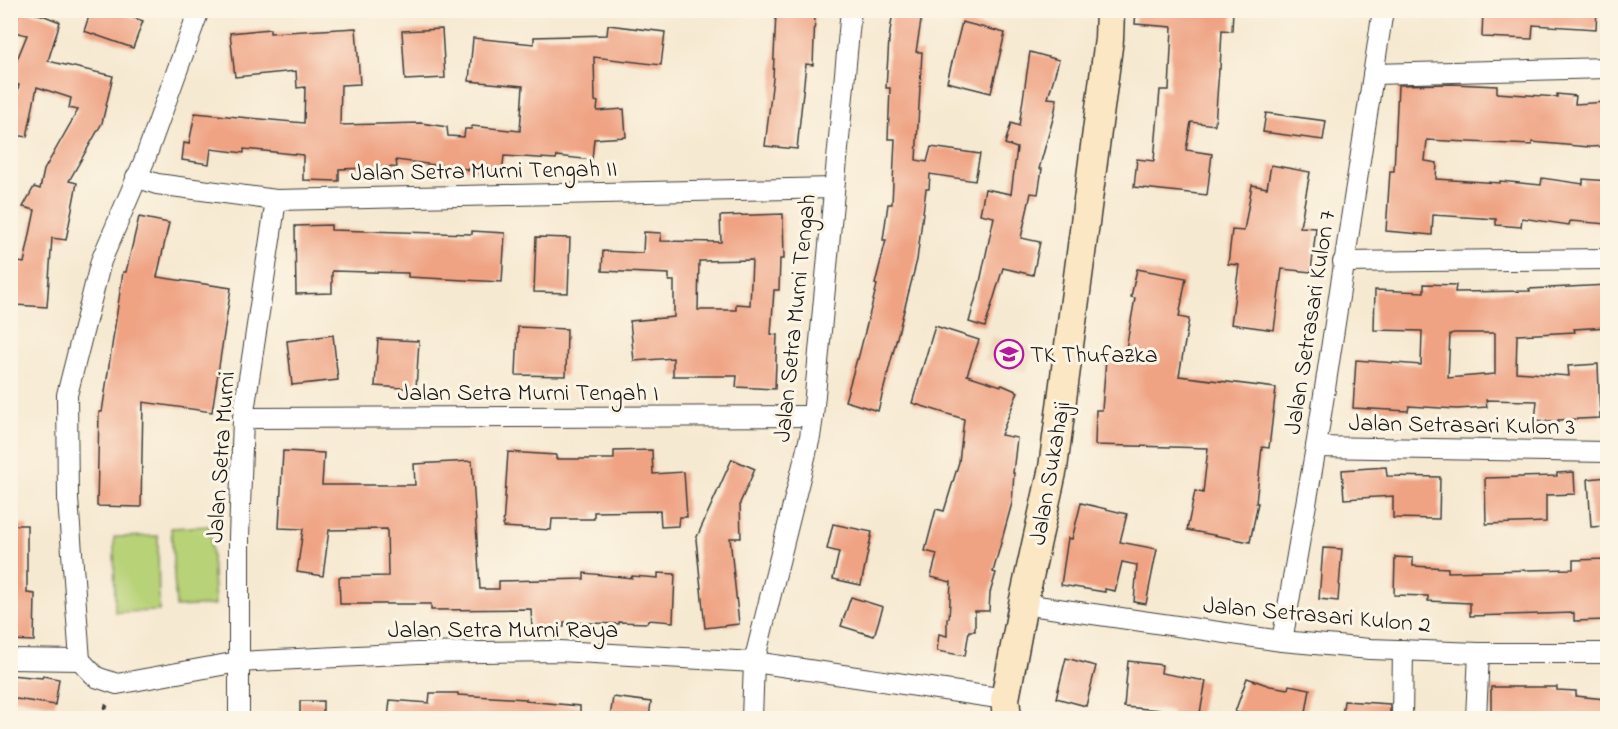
<svg xmlns="http://www.w3.org/2000/svg" width="1618" height="729" font-family="'Indie Flower',sans-serif">
<style>
.built{fill:#ead8ba}
.green{fill:#b8d277;stroke:#6a774a;stroke-width:1.5}
.building{fill:#efa383;fill-rule:evenodd}
.lines{fill:none;stroke-linecap:round;stroke-linejoin:round}
.street-casing{stroke:#3d3b37;stroke-width:22}
.secondary-casing{stroke:#3d3b37;stroke-width:31}
.path{stroke:#3d3b37;stroke-width:4;stroke-dasharray:4.5 4.5;stroke-linecap:butt}
.street{stroke:#fff;stroke-width:20}
.secondary{stroke:#fbe7c3;stroke-width:28}
.labels{text-anchor:middle;stroke-width:6;stroke-linejoin:round;paint-order:stroke}
.street-label{font-size:24px;fill:#1c1c1c;stroke:#fcf5e5}
.poi-label{font-size:24px;fill:#1c1c1c;stroke:#fcf5e5;text-anchor:start}
</style>
<rect width="100%" height="100%" fill="#fcf5e5"/>
<filter id="ink" filterUnits="userSpaceOnUse"><feTurbulence type="fractalNoise" baseFrequency=".0167" numOctaves="2"/><feDisplacementMap in="SourceGraphic" scale="12" xChannelSelector="R" yChannelSelector="G"/><feConvolveMatrix kernelMatrix="1 2 1 2 8 2 1 2 1" color-interpolation-filters="sRGB"/></filter>
<filter id="wash" filterUnits="userSpaceOnUse"><feTurbulence type="fractalNoise" baseFrequency=".008" numOctaves="4" result="noise"/><feDisplacementMap in="SourceGraphic" scale="24" xChannelSelector="R" yChannelSelector="G"/><feGaussianBlur stdDeviation="1.35" result="paint"/><feColorMatrix in="noise" values="0 0 0 0 0 0 0 0 0 0 0 0 0 0 0 0 0 1.4 0 .05"/><feComposite in="paint" operator="in"/></filter>
<g filter="url(#wash)">
<rect width="100%" height="100%" fill="#f6e9d1"/>
<!-- built -->
<polygon class="built" points="992,336 1034,349 1026,373 984,359"/>
<!-- green -->
<g class="green">
<polygon points="210,526 215,605 176,607 171,528"/>
<polygon points="158,536 159,611 115,612 114,537"/>
</g>
<g id="blocks">
<!-- building -->
<g class="building">
<polygon points="19,10 42,15 60,22 48,61 113,76 102,123 69,181 77,183 66,240 52,238 47,307 15,305 18,262 24,263 35,210 23,207 34,187 40,189 44,170 78,110 69,108 71,98 37,87 27,137 10,134 10,125 19,85 10,82 10,77 27,35 14,32"/>
<polygon points="91,10 112,10 143,21 133,48 84,31"/>
<polygon points="1136,10 1233,10 1232,31 1222,30 1220,69 1219,69 1215,125 1191,122 1186,150 1212,154 1207,195 1134,187 1137,159 1154,161 1160,90 1169,90 1172,27 1135,24"/>
<polygon points="1483,10 1597,10 1596,29 1533,25 1532,39 1482,37"/>
<polygon points="893,11 922,15 916,52 922,52 916,160 927,162 931,147 980,154 975,181 930,174 929,189 926,189 917,260 878,411 845,401 857,359 858,359 877,285 875,284 886,240 883,240 888,204 892,204 895,139 888,139 890,88 886,88 889,39"/>
<polygon points="776,13 815,15 813,65 806,64 797,149 765,146 773,78"/>
<polygon points="962,22 1005,33 991,93 947,82"/>
<polygon points="608,25 665,32 661,65 594,57 595,101 598,102 597,111 624,109 626,137 594,139 592,160 557,156 556,159 504,156 502,174 467,170 468,169 396,160 397,167 339,169 339,181 303,180 303,155 244,149 244,153 211,149 209,164 182,160 184,143 189,144 195,113 304,123 305,87 297,88 296,71 235,77 230,33 270,29 270,33 356,28 360,84 341,85 340,125 421,123 447,127 448,136 464,137 465,129 471,129 472,126 520,131 523,86 469,81 473,38 534,44 534,37 607,35"/>
<polygon points="442,29 445,78 405,80 402,31"/>
<polygon points="1030,52 1059,60 1048,98 1057,99 1054,115 1039,169 1042,169 1038,194 1031,193 1021,238 1040,242 1033,275 1003,268 985,327 969,322 980,282 994,217 980,214 985,189 1011,194 1017,148 1005,144 1011,123 1019,126"/>
<polygon points="1452,84 1497,86 1497,93 1557,97 1557,94 1576,96 1575,104 1608,102 1608,146 1589,147 1532,142 1532,145 1427,140 1425,161 1437,163 1436,179 1500,183 1500,181 1541,185 1542,178 1583,184 1583,179 1608,181 1608,224 1570,221 1569,225 1522,218 1521,227 1496,225 1496,219 1433,215 1432,235 1386,231 1390,171 1394,171 1398,85"/>
<polygon points="1266,113 1326,121 1323,140 1263,132"/>
<polygon points="1271,165 1310,172 1300,227 1316,228 1311,272 1282,269 1274,330 1231,324 1239,265 1228,264 1232,230 1244,231 1252,185 1267,188"/>
<path d="M 783,214 L 784,259 L 780,259 L 779,290 L 774,290 L 771,334 L 777,335 L 775,389 L 736,387 L 737,376 L 673,376 L 673,358 L 634,361 L 630,321 L 674,317 L 674,281 L 669,281 L 669,274 L 602,271 L 603,251 L 643,253 L 644,232 L 661,233 L 660,241 L 721,242 L 720,216 ZM 752,260 L 750,305 L 736,304 L 736,310 L 698,310 L 699,261 Z"/>
<polygon points="139,217 169,223 157,277 231,288 212,412 143,402 141,507 97,506 99,412 102,412 123,272 126,272"/>
<polygon points="331,225 331,230 472,234 472,231 505,233 502,282 408,277 408,273 332,271 332,293 296,294 295,226"/>
<polygon points="536,237 570,238 568,293 534,292"/>
<polygon points="1137,269 1186,278 1179,317 1189,319 1179,376 1276,388 1269,448 1262,447 1256,503 1258,503 1250,542 1187,530 1195,491 1203,493 1208,448 1095,445 1096,410 1102,410 1106,359 1124,360 1135,298 1131,297"/>
<path d="M 1424,284 L 1456,285 L 1455,292 L 1530,291 L 1529,289 L 1608,285 L 1608,327 L 1574,329 L 1575,332 L 1517,335 L 1516,372 L 1569,376 L 1568,366 L 1598,364 L 1600,418 L 1558,420 L 1558,422 L 1535,420 L 1537,401 L 1486,400 L 1487,407 L 1457,409 L 1409,406 L 1408,411 L 1353,408 L 1356,360 L 1421,365 L 1422,331 L 1374,330 L 1375,290 L 1424,292 ZM 1454,333 L 1495,333 L 1495,374 L 1448,378 L 1450,334 Z"/>
<polygon points="935,326 979,340 967,375 1001,386 1002,385 1018,392 1001,435 1017,438 1013,473 1014,473 1012,503 993,572 996,573 990,593 989,611 975,611 975,631 969,631 965,656 937,651 939,634 947,636 947,618 949,618 951,582 931,577 937,554 925,551 936,509 944,511 959,462 964,419 912,403"/>
<polygon points="518,327 567,329 566,376 516,375"/>
<polygon points="333,335 338,380 292,385 287,341"/>
<polygon points="378,339 419,341 416,389 375,386"/>
<polygon points="652,450 653,474 684,472 687,517 679,517 678,526 661,527 660,511 594,512 594,519 552,519 551,530 503,527 508,452 556,455 556,459 614,459 614,451"/>
<polygon points="283,451 324,453 322,485 415,485 414,464 472,461 480,589 499,589 499,581 584,579 584,573 632,578 632,576 658,578 658,573 675,574 673,622 648,620 647,623 619,622 619,624 564,622 564,627 532,628 531,609 431,610 431,604 340,604 339,577 388,576 387,529 329,530 323,576 297,572 303,529 279,528"/>
<polygon points="732,459 755,469 740,503 741,538 730,538 739,624 705,628 696,539"/>
<polygon points="1386,467 1387,476 1440,477 1439,519 1393,518 1393,496 1344,499 1342,470"/>
<polygon points="1574,472 1575,494 1546,495 1546,522 1486,524 1485,478 1557,476 1557,473"/>
<polygon points="1608,477 1608,526 1591,527 1588,479"/>
<polygon points="1081,503 1127,514 1120,542 1157,549 1146,604 1134,602 1137,565 1122,562 1115,591 1105,589 1105,592 1061,585 1068,538 1072,539"/>
<polygon points="833,524 872,532 861,585 833,579 839,552 827,549"/>
<polygon points="10,525 27,525 27,593 35,594 34,641 10,640"/>
<polygon points="1323,548 1342,549 1338,601 1319,599"/>
<polygon points="1395,557 1413,558 1413,566 1448,568 1448,572 1573,569 1573,560 1608,559 1608,620 1574,621 1574,613 1470,616 1470,603 1428,601 1428,596 1394,595"/>
<polygon points="851,597 883,607 874,636 841,626"/>
<polygon points="1066,658 1096,666 1086,706 1056,698"/>
<polygon points="1128,661 1162,665 1161,673 1206,681 1199,718 1171,718 1172,711 1124,707"/>
<polygon points="10,675 42,678 43,676 59,679 55,705 10,698"/>
<polygon points="1247,678 1270,686 1288,689 1289,685 1310,689 1305,718 1262,718 1235,712"/>
<polygon points="1491,687 1557,687 1557,690 1576,691 1576,696 1605,699 1604,718 1491,718"/>
<polygon points="430,693 458,693 458,695 526,699 526,701 580,706 580,718 388,718 390,700 429,703"/>
<polygon points="613,697 651,702 649,718 610,718"/>
<rect x="300" y="701" width="23" height="17"/>
<polygon points="1344,701 1390,704 1390,718 1342,718"/>
</g>
</g>
</g>
<g filter="url(#ink)">
<use href="#blocks" fill-opacity="0" stroke="#3d3b37" stroke-width="1.5"/>
<g class="lines">
<!-- street casing -->
<g class="street-casing">
<g id="street">
<polyline points="1373,74 1608,68"/>
<polyline points="136,177 157,184 276,200 834,188"/>
<polyline points="1343,262 1608,259"/>
<polyline points="243,418 813,416"/>
<polyline points="1316,447 1608,452"/>
<polyline points="1023,604 1282,641 1370,649 1479,653 1608,653"/>
<polyline points="1282,641 1316,447 1383,10"/>
<polyline points="10,659 80,660 96,677 117,684 238,662 418,653 559,651 754,662 1005,699"/>
<polyline points="80,660 68,499 67,395 101,261 145,159 199,10"/>
<polyline points="239,718 239,538 243,418 276,200"/>
<polyline points="752,718 754,662 810,437 813,416 851,10"/>
<polyline points="1402,718 1403,650"/>
<polyline points="1476,718 1479,653"/>
</g>
</g>
<!-- secondary casing -->
<g class="secondary-casing">
<polyline id="secondary" points="1007,718 1005,699 1023,604 1053,468 1109,39 1110,10"/>
</g>
<!-- path -->
<polyline class="path" points="104,718 106,706 109,701"/>
<!-- street -->
<use href="#street" class="street"/>
<!-- secondary -->
<use href="#secondary" class="secondary"/>
</g>
</g>
<!-- icons -->
<defs>
<g id="school-ring" transform="scale(1.5)"><circle r="9.5" fill="#fcf5e5" stroke="#b5179e" stroke-width="1.5"/><path d="M0-5L7-2L0 1L-7-2ZM-4 1L0 2.5L4 1V4Q0 6-4 4Z" fill="#b5179e"/></g>
</defs>
<g fill-rule="evenodd">
<use href="#school-ring" x="1009" y="354"/>
</g>
<g class="labels">
<!-- street labels -->
<g class="street-label">
<text transform="translate(484 170) rotate(-1)" y="8">Jalan Setra Murni Tengah II</text>
<text transform="translate(794 318) rotate(-84)" y="8">Jalan Setra Murni Tengah</text>
<text transform="translate(1309 322) rotate(-81)" y="8">Jalan Setrasari Kulon 7</text>
<text x="528" y="400">Jalan Setra Murni Tengah I</text>
<text transform="translate(1462 424) rotate(1)" y="8">Jalan Setrasari Kulon 3</text>
<text transform="translate(220 457) rotate(-86)" y="8">Jalan Setra Murni</text>
<text transform="translate(1049 473) rotate(-80)" y="8">Jalan Sukahaji</text>
<text transform="translate(1317 614) rotate(5)" y="8">Jalan Setrasari Kulon 2</text>
<text x="503" y="637">Jalan Setra Murni Raya</text>
</g>
<!-- poi labels -->
<g class="poi-label">
<text x="1030" y="362">TK Thufazka</text>
</g>
</g>
<!-- margin -->
<rect width="1618" height="729" fill="none" stroke="#fcf5e5" stroke-width="36"/>
</svg>
